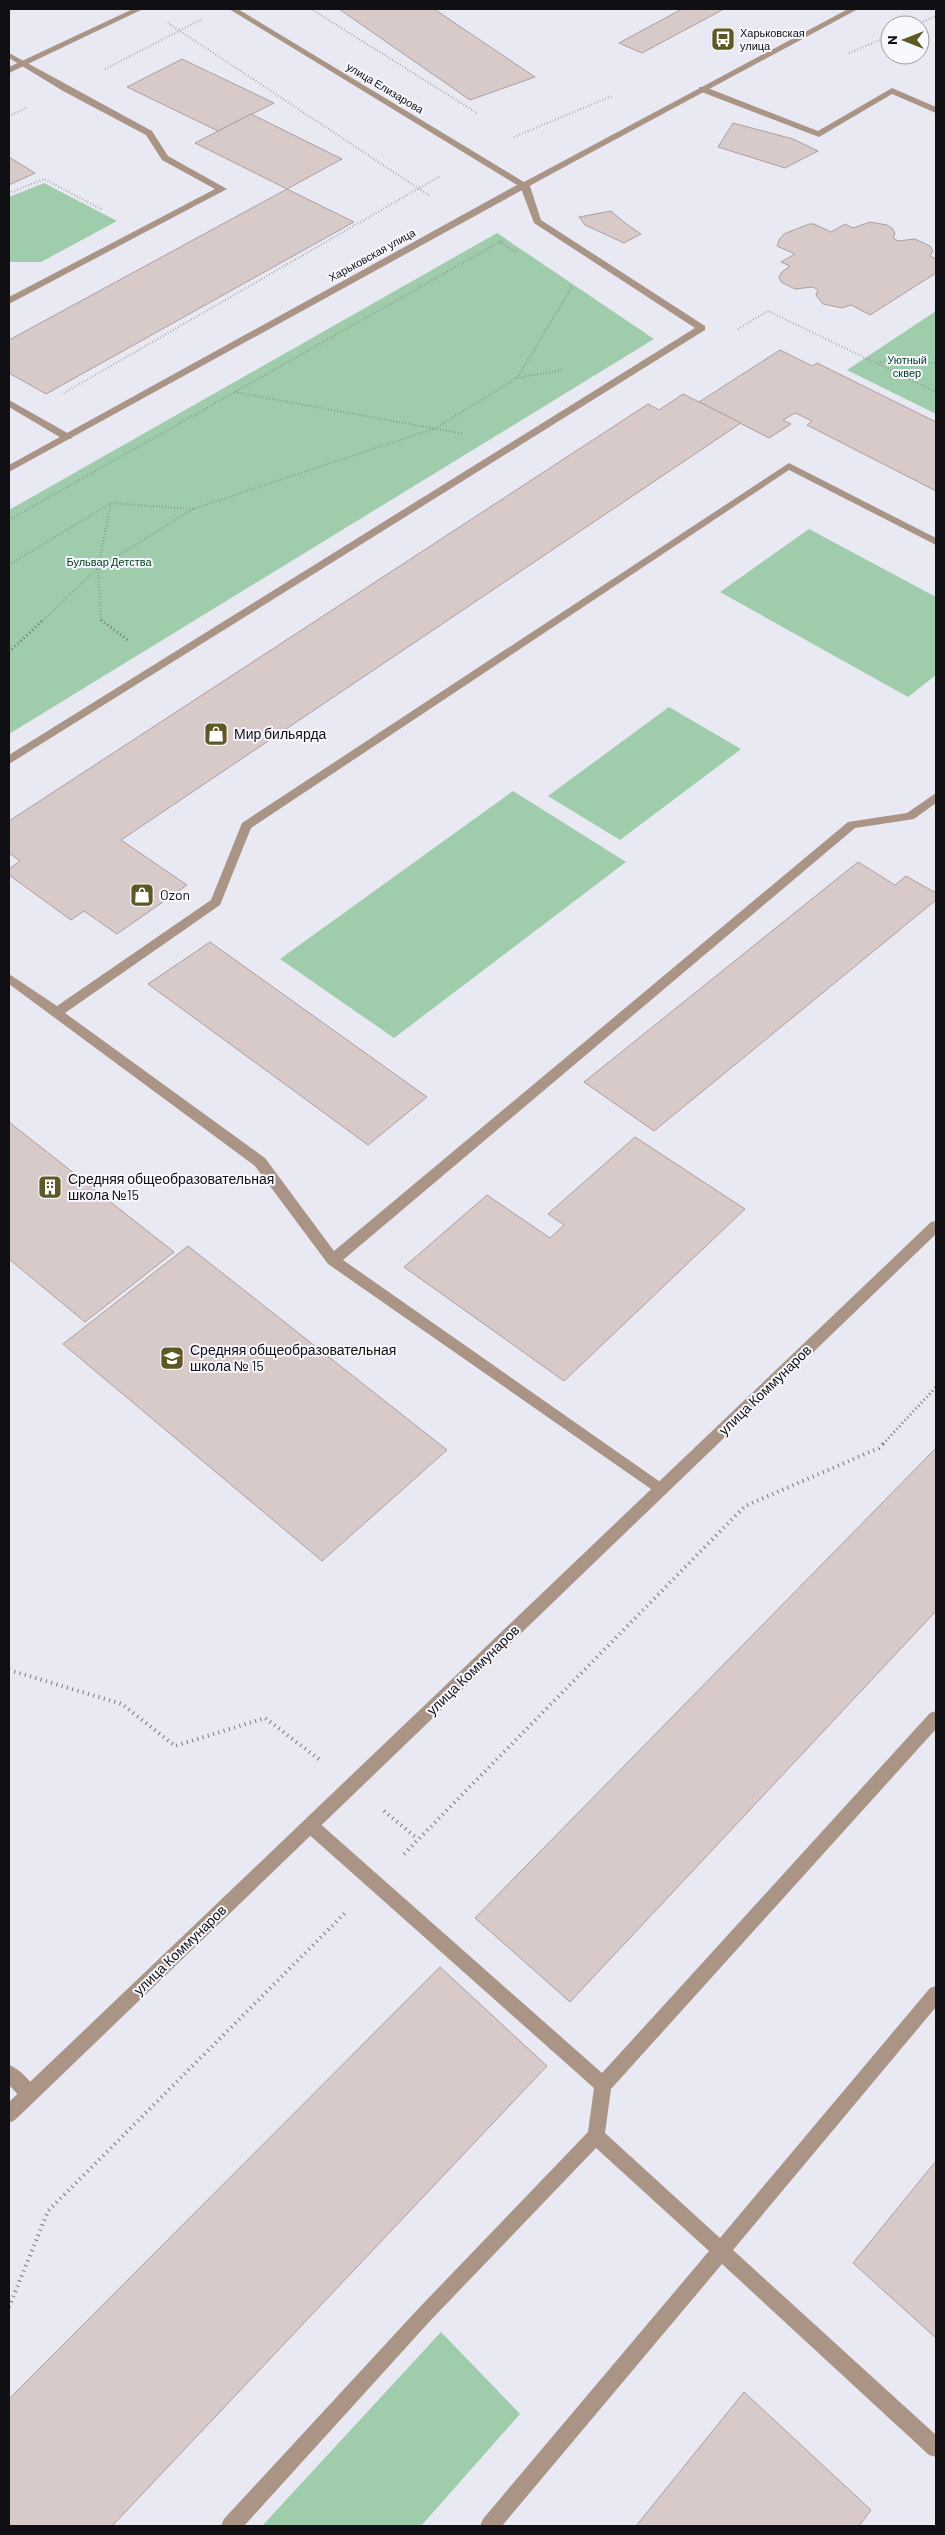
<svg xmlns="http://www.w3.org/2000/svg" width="945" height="2535" font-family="Barlow,sans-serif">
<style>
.green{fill:#9fcdab}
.building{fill:#d8cac8;stroke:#ac9f9c}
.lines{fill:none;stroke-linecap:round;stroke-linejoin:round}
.path-far2{stroke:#76767e;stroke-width:2;stroke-dasharray:0.5 2.5;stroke-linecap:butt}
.path-far1{stroke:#76767e;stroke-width:3;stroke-dasharray:1 3;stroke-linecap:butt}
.path{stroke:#76767e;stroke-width:4;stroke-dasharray:1 4.5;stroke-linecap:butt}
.service{fill:#a99485;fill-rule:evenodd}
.minor{fill:#a99485;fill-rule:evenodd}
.tertiary{fill:#a99485;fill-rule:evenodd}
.labels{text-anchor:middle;stroke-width:4;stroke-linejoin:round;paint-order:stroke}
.far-poi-label{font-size:11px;fill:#101014;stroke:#f7f7fe;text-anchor:start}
.far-street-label{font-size:11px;fill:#101014;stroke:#f7f7fe}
.far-park-label{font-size:11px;fill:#04401f;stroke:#f7f7fe}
.poi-label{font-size:14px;fill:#101014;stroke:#f7f7fe;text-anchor:start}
.street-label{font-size:14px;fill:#101014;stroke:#f7f7fe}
</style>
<rect width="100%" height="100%" fill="#e9e9f4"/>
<!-- green -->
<g class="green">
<polygon points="44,183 117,221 41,262 9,262 9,197"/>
<polygon points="497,233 654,339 9,734 9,510"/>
<polygon points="936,311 936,414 847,370"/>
<polygon points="809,529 936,597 936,675 908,697 720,592"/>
<polygon points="669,707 741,749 620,840 548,796"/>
<polygon points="513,791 626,862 394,1038 280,959"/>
<polygon points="441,2332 520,2414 421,2526 262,2526"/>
</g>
<!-- building -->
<g class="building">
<polygon points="339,9 434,9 535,77 470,100"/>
<polygon points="682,9 724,9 642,53 619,43"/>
<polygon points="182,59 274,103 218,131 127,87"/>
<polygon points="251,114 342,159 287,189 195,143"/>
<polygon points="733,123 793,139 818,151 785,168 718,147"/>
<polygon points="9,157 35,173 9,185"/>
<polygon points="287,189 354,222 46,394 9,373 9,340"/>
<polygon points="611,211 625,223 641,234 624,243 585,225 579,217"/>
<polygon points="870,222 887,225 893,229 895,234 893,238 898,241 915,239 930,246 933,251 930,256 936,259 936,273 870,315 851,305 842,308 823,304 816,295 818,290 813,287 795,289 781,282 779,277 782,272 790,266 781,262 795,254 777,246 779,240 784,234 809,224 814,224 831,232 845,224 853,228"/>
<polygon points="780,350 812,366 817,363 936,422 936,491 807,425 812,421 795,413 783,420 791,424 769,438 699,402"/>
<polygon points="683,394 741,423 121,840 187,885 117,934 84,911 71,920 9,875 9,869 20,861 9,853 9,821 648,404 659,410"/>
<polygon points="858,862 895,885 906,876 936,893 936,900 654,1131 584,1082"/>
<polygon points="210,942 427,1097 368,1145 148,984"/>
<polygon points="9,1122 174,1252 85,1322 9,1259"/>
<polygon points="635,1137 745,1209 564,1381 404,1267 487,1195 550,1238 564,1225 548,1214"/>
<polygon points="188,1246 447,1450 322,1561 63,1344"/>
<polygon points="936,1448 936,1611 570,2002 475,1918"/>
<polygon points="440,1967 547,2066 112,2526 9,2526 9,2399"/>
<polygon points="936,2161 936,2338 853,2263"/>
<polygon points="744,2392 871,2510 859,2526 636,2526"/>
</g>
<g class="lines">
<!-- path-far2 -->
<g class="path-far2">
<polyline points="311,9 477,113"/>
<polyline points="168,23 430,196"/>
<polyline points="915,25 936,16"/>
<polyline points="849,53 890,36"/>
<polyline points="105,69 202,19"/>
<polyline points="9,116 28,107"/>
<polyline points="514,137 612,96"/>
<polyline points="9,193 44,179 103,210"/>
<polyline points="500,242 516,252"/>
<polyline points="738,329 768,311 936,392"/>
<polyline points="877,362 936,363"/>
<polyline points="517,378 572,287 570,286"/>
<polyline points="234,392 464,434"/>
<polyline points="64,393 440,176"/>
<polyline points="9,520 505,239"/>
<polyline points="9,565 111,503 193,509"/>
<polyline points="42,621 98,568 193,509 436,428 517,378 562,370"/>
<polyline points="101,621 98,568 111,503"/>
</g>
<!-- path-far1 -->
<g class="path-far1">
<polyline points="101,620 129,641"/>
<polyline points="9,652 43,620"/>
<polyline points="883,1444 936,1387"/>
</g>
<!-- path -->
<g class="path">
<polyline points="9,1670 122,1704 175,1746 265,1718 320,1760"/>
<polyline points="384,1811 418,1839"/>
<polyline points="404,1854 745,1506 879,1448 884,1443"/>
<polyline points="9,2307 48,2211 346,1912"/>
</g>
<!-- service -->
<g class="service">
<polygon points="9,53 152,131 168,156 227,189 9,304 9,297 215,189 162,160 146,135 63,91 9,58"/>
<polygon points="699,87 705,87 818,131 892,88 936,107 936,113 892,94 819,137 699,91"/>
<polygon points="525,183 530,186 541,220 705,326 705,330 9,764 9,755 695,328 534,223 520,186"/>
<polygon points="9,400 71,435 72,437 71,439 63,439 9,407"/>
<polygon points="789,463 936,538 936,545 789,470 251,828 220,905 65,1013 265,1158 334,1251 848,822 907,813 936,793 936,803 914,819 855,828 343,1260 666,1486 668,1490 666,1494 661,1496 328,1264 255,1166 9,984 9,974 57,1006 211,900 242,823"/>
<polygon points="936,1711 936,1729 611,2089 605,2133 720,2238 930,1988 936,1986 936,2007 733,2250 936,2435 936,2457 929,2455 722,2264 502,2526 480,2526 483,2519 709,2251 596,2148 430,2321 244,2526 221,2526 224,2519 418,2309 588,2132 594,2088 305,1831 303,1826 305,1821 311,1819 317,1821 602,2073 930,1713"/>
<path d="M 9,2065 C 20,2069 33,2083 38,2094 L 35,2100 L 29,2103 L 23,2100 L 9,2085 Z"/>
</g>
<!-- minor -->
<polygon class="minor" points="936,1221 936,1234 15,2120 9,2123 9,2102 931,1222"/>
<!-- tertiary -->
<g class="tertiary">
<polygon points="133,9 143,9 9,73 9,67"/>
<polygon points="229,9 238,9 524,182 848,9 858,9 555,172 9,472 9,465 517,185"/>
</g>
</g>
<!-- icons -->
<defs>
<g id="bus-square" transform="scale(1.25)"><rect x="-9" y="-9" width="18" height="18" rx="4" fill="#5e5825" stroke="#f7f7fe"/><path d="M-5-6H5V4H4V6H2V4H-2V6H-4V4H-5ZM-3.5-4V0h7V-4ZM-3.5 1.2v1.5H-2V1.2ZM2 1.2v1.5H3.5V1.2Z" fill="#fff"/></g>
<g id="shop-square" transform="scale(1.25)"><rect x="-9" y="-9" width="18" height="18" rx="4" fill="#5e5825" stroke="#f7f7fe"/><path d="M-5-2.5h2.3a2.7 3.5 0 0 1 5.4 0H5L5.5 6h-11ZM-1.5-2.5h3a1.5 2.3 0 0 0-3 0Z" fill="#fff"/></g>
<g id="building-square" transform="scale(1.25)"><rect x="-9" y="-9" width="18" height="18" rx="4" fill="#5e5825" stroke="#f7f7fe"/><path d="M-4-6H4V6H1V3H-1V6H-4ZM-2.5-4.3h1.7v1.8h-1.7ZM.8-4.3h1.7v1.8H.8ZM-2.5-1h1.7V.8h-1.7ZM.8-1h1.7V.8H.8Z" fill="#fff"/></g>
<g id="school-square" transform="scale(1.25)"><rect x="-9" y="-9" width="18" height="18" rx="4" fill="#5e5825" stroke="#f7f7fe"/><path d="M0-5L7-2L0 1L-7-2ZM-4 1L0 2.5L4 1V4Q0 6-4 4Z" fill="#fff"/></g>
</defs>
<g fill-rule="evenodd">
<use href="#bus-square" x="723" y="39"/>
<use href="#shop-square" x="216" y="734"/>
<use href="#shop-square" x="142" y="895"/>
<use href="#building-square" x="50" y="1187"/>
<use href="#school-square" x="172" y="1358"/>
</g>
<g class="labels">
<!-- far-poi labels -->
<g class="far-poi-label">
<text x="740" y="37">Харьковская<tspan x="740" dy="13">улица</tspan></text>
</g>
<!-- far-street labels -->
<g class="far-street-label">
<text transform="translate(385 88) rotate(31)" y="4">улица Елизарова</text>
<text transform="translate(372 255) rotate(-29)" y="4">Харьковская улица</text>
</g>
<!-- far-park labels -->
<g class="far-park-label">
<text x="907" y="364">Уютный<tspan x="907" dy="13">сквер</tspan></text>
<text x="109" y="566">Бульвар Детства</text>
</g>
<!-- poi labels -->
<g class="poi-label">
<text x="234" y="739">Мир бильярда</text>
<text x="160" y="900">Ozon</text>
<text x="68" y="1184">Средняя общеобразовательная<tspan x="68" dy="16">школа №15</tspan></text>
<text x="190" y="1355">Средняя общеобразовательная<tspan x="190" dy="16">школа № 15</tspan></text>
</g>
<!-- street labels -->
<g class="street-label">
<text transform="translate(765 1390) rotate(-44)" y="5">улица Коммунаров</text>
<text transform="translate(473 1670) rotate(-44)" y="5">улица Коммунаров</text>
<text transform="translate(180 1950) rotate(-44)" y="5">улица Коммунаров</text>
</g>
</g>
<!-- border -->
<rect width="945" height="2535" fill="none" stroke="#101014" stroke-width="20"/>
<!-- north arrow -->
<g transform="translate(905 40) rotate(270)"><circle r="24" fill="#f7f7fe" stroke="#9b9ba0"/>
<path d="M0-4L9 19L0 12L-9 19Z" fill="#5e5825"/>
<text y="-8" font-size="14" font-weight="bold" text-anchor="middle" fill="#101014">N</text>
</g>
</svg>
